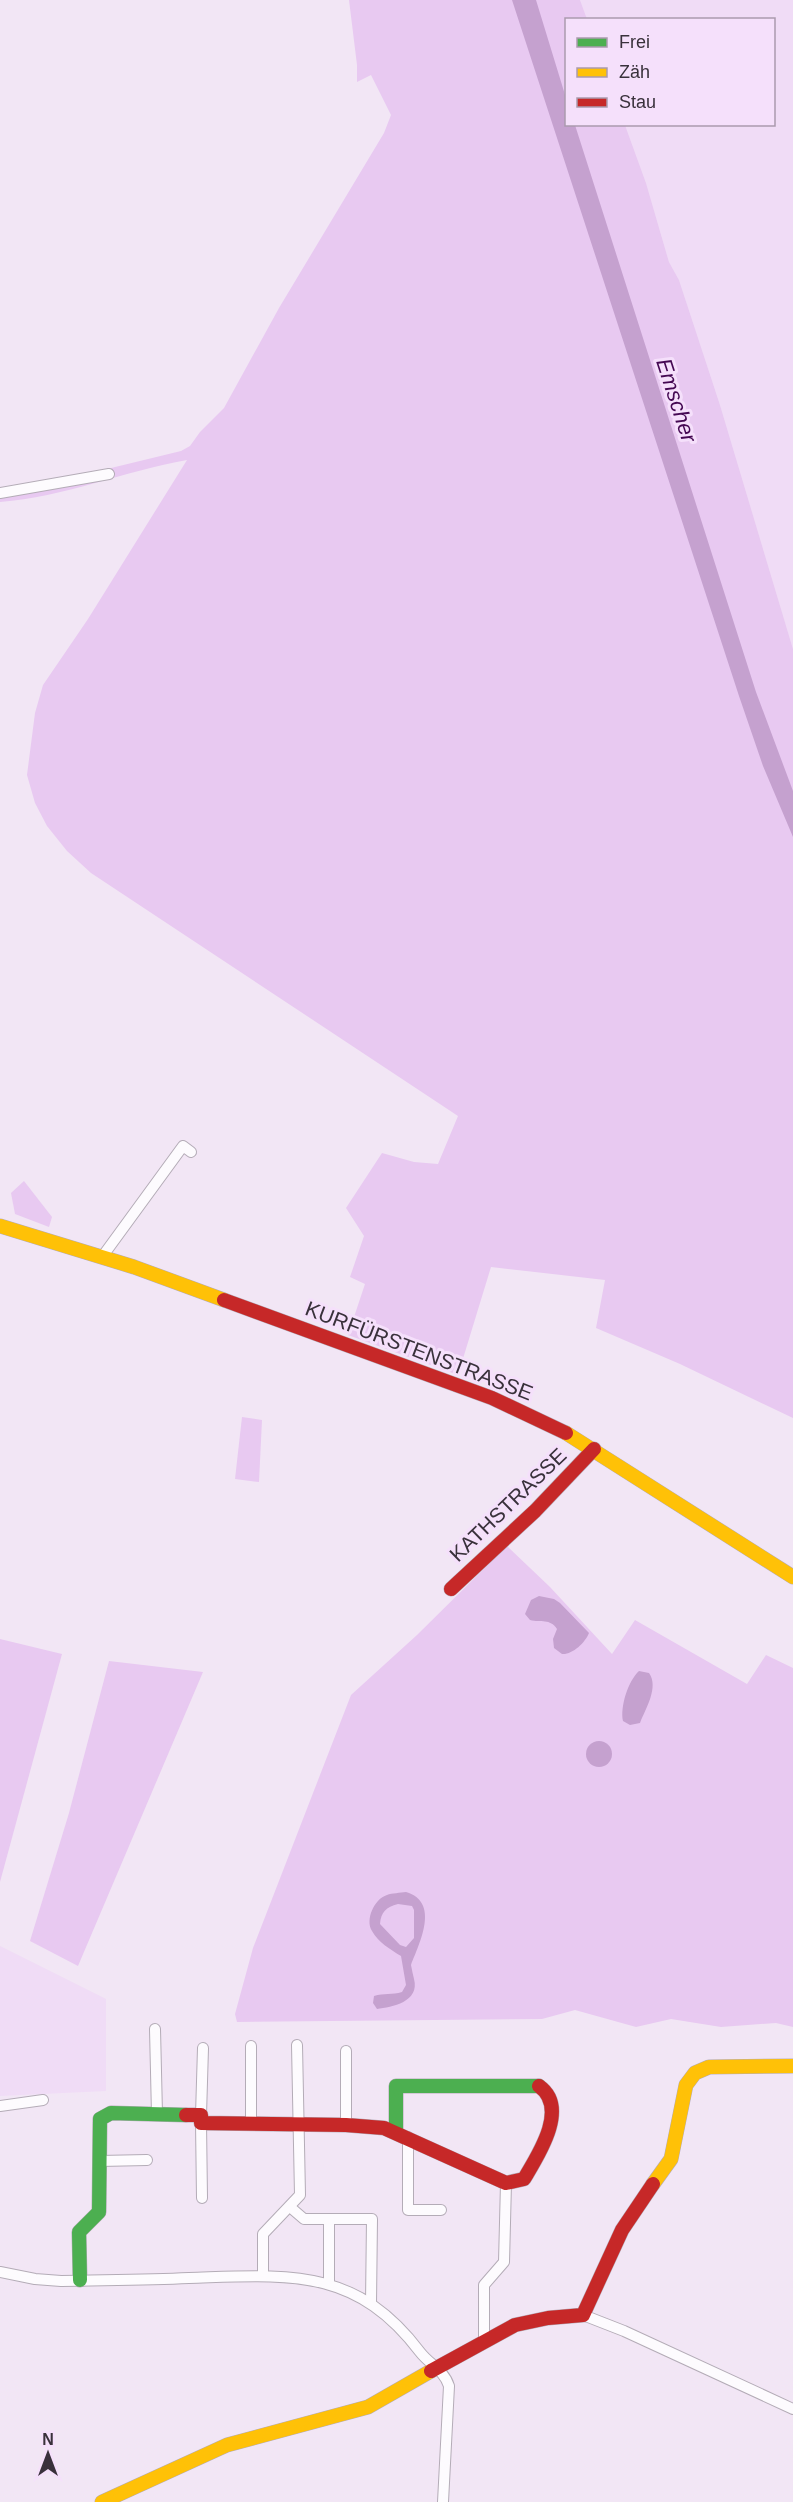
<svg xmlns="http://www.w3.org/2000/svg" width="793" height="2502" font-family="Arial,sans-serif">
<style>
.built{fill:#f0dcf6}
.green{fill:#e8c9f1}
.water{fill:#c5a1cf;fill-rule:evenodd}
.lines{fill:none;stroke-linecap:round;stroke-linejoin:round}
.street-casing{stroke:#b4acb7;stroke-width:12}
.fast-casing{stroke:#b4acb7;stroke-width:15}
.slow-casing{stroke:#b4acb7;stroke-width:15}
.jam-casing{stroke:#b4acb7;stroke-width:15}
.street{stroke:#fdfbfe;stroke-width:10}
.fast{stroke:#4caf50;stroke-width:14}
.slow{stroke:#ffc107;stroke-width:14}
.jam{stroke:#c62828;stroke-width:14}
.labels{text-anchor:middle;stroke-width:6;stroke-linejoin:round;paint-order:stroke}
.street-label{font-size:21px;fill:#39313b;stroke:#f5e0fb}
.water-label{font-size:22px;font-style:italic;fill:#450953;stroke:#f5e0fb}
</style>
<rect width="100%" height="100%" fill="#f2e6f5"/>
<!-- built -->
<g class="built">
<polygon points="580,0 793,0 793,649 720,405 679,280 669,262 646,183 625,125 774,124 774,20 587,19"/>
<polygon points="0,1946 106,1999 106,2091 0,2096"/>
</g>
<!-- green -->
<g class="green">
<path d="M 349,0 L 580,0 L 587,19 L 566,20 L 566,124 L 625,125 L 646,183 L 669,262 L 679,280 L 720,405 L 793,649 L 793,1418 L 680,1364 L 596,1328 L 605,1280 L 491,1267 L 458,1375 L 348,1335 L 365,1284 L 350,1277 L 364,1236 L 346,1208 L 382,1153 L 414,1162 L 438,1164 L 458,1116 L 91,873 L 67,851 L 47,826 L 35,803 L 27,775 L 35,713 L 43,685 L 88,619 L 187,460 C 125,471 64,497 0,502 L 0,495 L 181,451 L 190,446 L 200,432 L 224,408 L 279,308 L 384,133 L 391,115 L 371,75 L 357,82 L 357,65 Z"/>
<polygon points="24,1181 52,1217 49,1227 15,1214 11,1193"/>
<polygon points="242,1417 262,1420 259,1482 235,1479"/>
<polygon points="507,1546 550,1587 612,1654 635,1620 747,1684 766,1655 793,1668 793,2027 776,2023 721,2027 671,2019 636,2027 575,2010 542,2019 237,2022 235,2014 253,1948 351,1695 417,1635"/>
<polygon points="0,1639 62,1654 0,1882"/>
<polygon points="109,1661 203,1672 78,1966 30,1941 69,1813"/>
</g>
<!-- water -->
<g class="water">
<polygon points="512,0 536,0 566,98 566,124 575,125 756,692 793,791 793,837 763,766 739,696"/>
<path d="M 539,1596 L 554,1599 L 560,1603 L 589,1633 C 585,1643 572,1655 562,1654 L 554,1648 L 553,1639 L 557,1629 C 550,1618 541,1623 530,1620 L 525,1614 L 531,1600 Z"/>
<path d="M 639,1671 L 649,1673 C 659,1687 646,1708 640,1723 L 630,1725 L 623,1721 C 620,1707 628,1681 639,1671 Z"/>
<circle cx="599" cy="1754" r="13"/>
<path d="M 406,1892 C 440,1902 420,1942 411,1965 C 412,1970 413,1975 414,1979 C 420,2002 392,2007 377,2009 L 373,2003 L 374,1996 C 384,1993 392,1995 402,1992 L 406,1985 L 401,1956 C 391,1950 378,1942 372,1931 C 365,1920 374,1899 387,1895 C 392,1893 400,1893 406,1892 ZM 398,1904 L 412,1906 L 414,1910 L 414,1938 L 406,1947 L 400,1945 L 380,1924 C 381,1912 386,1907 398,1904 Z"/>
</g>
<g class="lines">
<!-- street casing -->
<g class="street-casing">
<g id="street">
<polyline points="0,493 109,474"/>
<polyline points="102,1257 183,1146 191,1152"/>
<polyline points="155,2029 157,2114"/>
<polyline points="346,2051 346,2125"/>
<polyline points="0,2106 43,2100"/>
<polyline points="201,2115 203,2048"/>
<polyline points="201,2123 202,2198"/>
<polyline points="251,2124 251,2046"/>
<polyline points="408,2137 408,2210 441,2210"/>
<polyline points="100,2161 147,2160"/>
<polyline points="290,2207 304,2219 372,2219 371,2303"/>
<path d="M 0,2272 L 35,2279 L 61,2281 C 103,2280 146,2280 189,2278 C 287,2275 355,2266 420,2352 C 430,2365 444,2370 449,2386 L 443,2502"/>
<polyline points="263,2276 263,2234 300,2195 297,2045"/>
<polyline points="329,2284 329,2219"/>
<polyline points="583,2315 624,2331 793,2409"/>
<polyline points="484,2340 484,2285 504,2262 506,2183"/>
</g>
</g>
<!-- fast casing -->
<g class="fast-casing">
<g id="fast">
<polyline points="396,2131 396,2086 539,2086"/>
<polyline points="80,2280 79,2232 99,2212 100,2119 111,2113 186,2115"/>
</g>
</g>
<!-- slow casing -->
<g class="slow-casing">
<g id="slow">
<polyline points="0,1226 134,1267 224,1300"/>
<polyline points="566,1433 793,1577"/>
<polyline points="653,2184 671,2159 686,2085 695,2073 709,2067 793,2066"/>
<polyline points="102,2502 227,2445 368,2407 431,2371"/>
</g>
</g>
<!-- jam casing -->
<g class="jam-casing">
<g id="jam">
<polyline points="224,1300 492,1398 566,1433"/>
<polyline points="451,1589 535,1511 594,1449"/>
<path d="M 186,2115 L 201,2115 L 201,2123 L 346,2125 L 384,2128 L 506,2183 L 524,2179 C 537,2157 570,2108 539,2086"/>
<polyline points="431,2371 515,2325 548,2318 583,2315 622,2230 653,2184"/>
</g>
</g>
<!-- street -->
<use href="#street" class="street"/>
<!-- fast -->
<use href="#fast" class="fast"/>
<!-- slow -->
<use href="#slow" class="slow"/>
<!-- jam -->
<use href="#jam" class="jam"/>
</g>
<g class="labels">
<!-- street labels -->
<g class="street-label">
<text transform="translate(419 1351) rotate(21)" y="7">KURFÜRSTENSTRASSE</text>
<text transform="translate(508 1505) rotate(-44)" y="7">KATHSTRASSE</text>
</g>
<!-- water labels -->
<g class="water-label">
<text transform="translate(677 400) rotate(72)" y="8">Emscher</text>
</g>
</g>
<!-- legend -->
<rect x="565" y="18" width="210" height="108" fill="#f5e0fb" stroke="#aa9aae" stroke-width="1.5"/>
<rect x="577" y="38" width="30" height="9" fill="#4caf50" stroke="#aa9aae" stroke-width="1.5"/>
<text x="619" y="48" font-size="18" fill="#39313b">Frei</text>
<rect x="577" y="68" width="30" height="9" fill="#ffc107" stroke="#aa9aae" stroke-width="1.5"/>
<text x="619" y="78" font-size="18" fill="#39313b">Zäh</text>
<rect x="577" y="98" width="30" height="9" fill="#c62828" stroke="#aa9aae" stroke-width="1.5"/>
<text x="619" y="108" font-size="18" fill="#39313b">Stau</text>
<!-- north arrow -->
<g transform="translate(48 2454)" stroke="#f5e0fb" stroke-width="4.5" paint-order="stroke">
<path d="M0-4.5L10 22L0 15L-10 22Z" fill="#39313b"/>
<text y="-9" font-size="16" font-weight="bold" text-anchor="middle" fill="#39313b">N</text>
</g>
</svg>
